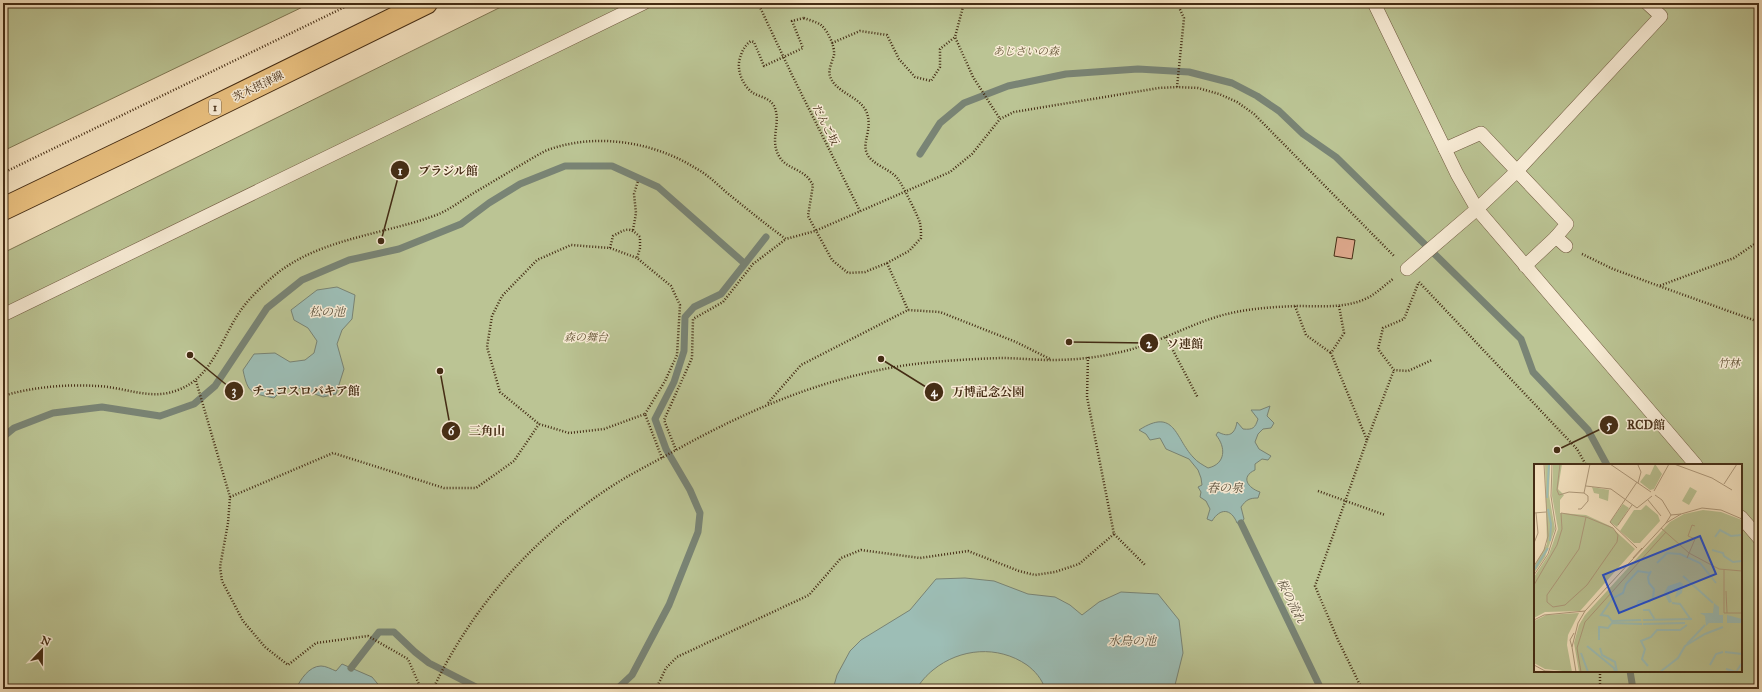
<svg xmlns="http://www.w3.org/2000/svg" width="1762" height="692" font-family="'IM FELL Great Primer','Noto Serif JP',serif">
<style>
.green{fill:#bbc494;stroke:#807854;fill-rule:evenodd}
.water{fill:#9dbeb6;stroke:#798475}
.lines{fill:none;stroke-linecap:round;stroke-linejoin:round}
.stream{stroke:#798475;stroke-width:7}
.building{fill:#dea98d;stroke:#442c14}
.service-casing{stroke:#705a40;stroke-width:14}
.primary-casing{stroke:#442c14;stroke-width:24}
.path{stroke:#442c14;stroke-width:2.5;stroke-dasharray:1 2;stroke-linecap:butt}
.service{stroke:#f9edd7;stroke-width:13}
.primary{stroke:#ebc281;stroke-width:22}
.labels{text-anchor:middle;stroke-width:3;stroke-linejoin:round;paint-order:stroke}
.shield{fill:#f9edd7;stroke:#7a664e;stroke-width:1}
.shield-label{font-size:10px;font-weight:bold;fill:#442c14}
.park-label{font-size:11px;font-style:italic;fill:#625234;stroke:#f9edd7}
.street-label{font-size:11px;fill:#442c14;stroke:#f9edd7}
.water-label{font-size:12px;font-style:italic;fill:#5a503c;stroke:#f9edd7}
.inset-river{fill:none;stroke:#9dbeb6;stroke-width:2}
.inset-road{fill:none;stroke:#af9a7c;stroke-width:1}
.view{fill:#1d4ed8;fill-opacity:0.15;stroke:#1d4ed8;stroke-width:2}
.inset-edge{fill:none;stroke:#442c14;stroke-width:2}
.leader{fill:none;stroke:#442c14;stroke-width:1.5}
.callout-dot{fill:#442c14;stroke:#f9edd7;stroke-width:1.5}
.mark-label{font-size:12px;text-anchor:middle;font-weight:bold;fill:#fff}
.callout-label{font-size:12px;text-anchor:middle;font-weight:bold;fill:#442c14;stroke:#f9edd7;stroke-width:3;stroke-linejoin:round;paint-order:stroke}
</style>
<rect width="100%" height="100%" fill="#f6e4c2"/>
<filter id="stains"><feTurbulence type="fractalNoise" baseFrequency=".005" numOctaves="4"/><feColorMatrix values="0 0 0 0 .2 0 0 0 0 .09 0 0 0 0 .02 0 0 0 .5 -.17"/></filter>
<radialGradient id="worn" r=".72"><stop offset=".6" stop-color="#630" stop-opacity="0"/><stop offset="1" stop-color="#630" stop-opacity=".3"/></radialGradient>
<!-- green -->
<g class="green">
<polygon points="3,3 311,3 3,151"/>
<path d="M 509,3 L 1759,3 L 1759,689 L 3,689 L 3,253 ZM 1535,465 L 1741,465 L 1741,671 L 1535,671 Z"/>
</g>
<!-- water -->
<g class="water">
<path d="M 337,287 L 355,295 L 352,319 L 342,330 L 337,344 L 344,369 L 336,394 L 323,397 L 298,388 L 283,389 L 274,398 C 251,393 248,394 243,370 L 254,354 L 275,353 L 290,362 L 305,360 L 314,353 L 317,341 L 308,328 L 294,320 L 291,310 L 317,290 Z"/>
<path d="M 1270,406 L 1267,416 L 1274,423 L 1271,428 L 1263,429 L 1258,434 L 1255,442 L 1259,449 L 1271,456 L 1268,460 L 1262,459 L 1255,464 L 1255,470 C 1240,477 1248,488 1260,492 L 1258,498 C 1249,498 1246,500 1241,507 L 1244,519 L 1241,523 L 1237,523 C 1231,508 1220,508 1212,521 L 1207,519 L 1210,509 L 1206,501 L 1200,497 L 1201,492 L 1198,487 L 1202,485 L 1201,478 L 1198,470 L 1189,459 L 1166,449 L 1160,438 L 1150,440 L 1146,434 L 1139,430 C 1175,407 1175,438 1193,457 C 1197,462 1203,465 1208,468 C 1226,464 1226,447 1216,435 L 1218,432 C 1229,438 1235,434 1237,422 L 1243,429 C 1253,430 1255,428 1258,419 L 1251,410 L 1260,410 Z"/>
<path d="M 965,578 L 994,581 L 1028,594 L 1055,597 L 1070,605 L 1082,615 L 1099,602 L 1121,592 L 1158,594 L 1179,620 L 1183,653 L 1174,689 L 1045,689 C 1042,679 1035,671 1027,665 C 998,645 960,648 933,670 C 927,675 920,682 917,689 L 833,689 L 837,675 L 850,651 L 861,640 L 910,610 L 936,579 Z"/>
<path d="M 342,664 L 372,677 L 382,689 L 296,689 C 300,680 309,666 321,666 C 326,666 331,669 336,671 Z"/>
</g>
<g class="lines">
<!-- stream -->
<g class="stream">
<polyline points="920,154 940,123 964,103 1008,86 1066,74 1138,69 1189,72 1232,83 1257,96 1279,111 1303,134 1336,157 1521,339 1533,372 1588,430 1607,465"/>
<polyline points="3,437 14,428 53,413 102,407 160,416 194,404 215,386 267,308 302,280 349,260 399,249 461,224 489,203 520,184 565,166 612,166 658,187 744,263"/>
<polyline points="1241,523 1321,689"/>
<polyline points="351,668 379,632 394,632 415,652 429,663 480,689"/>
<polyline points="1630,671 1633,689"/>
<polyline points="617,689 632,675 669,605 698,532 700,513 690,490 666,449 655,419 674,382 684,351 685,317 694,307 721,294 766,237"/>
</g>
</g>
<!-- building -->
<polygon class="building" points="1337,237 1355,240 1352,259 1334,256"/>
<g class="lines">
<!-- service casing -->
<g class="service-casing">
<g id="service">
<polyline points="1374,3 1457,174 1477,209 1696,465"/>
<polyline points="1445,149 1481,133 1567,224 1556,237"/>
<polyline points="1525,266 1556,237 1566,246"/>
<polyline points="1407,269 1477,209 1517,171 1661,16 1647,3"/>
<polyline points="3,315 644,3"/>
<polyline points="1741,517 1759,538"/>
</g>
</g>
<!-- primary casing -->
<g class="primary-casing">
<polyline id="primary" points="3,209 151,138 426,3"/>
</g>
<!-- path -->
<g class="path">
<polyline points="758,3 792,75 860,211"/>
<polyline points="964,3 955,37 973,77 1000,119"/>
<path d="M 804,18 C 809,20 817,22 821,25 C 828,31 835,46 834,55 C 832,62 828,70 830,76 C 835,92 856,95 865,109 C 874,125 863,140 866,151 C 870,165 890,168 898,179 C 902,184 918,216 920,223 C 921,227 921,233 921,238 L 909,251 L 887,263 L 865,272 L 848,273 L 832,260 L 808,216 L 813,185 C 811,182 809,178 806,176 C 797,168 785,167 779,156 C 769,139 782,122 774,106 C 770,98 760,97 753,93 C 743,86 736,70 740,58 C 742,51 745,45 751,41 L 754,42 L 764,66 L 803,48 L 792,21 Z"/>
<polyline points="832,43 860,31 887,35 899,59 915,77 931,81 940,67 940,49 955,37"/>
<polyline points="1177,87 1184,18 1177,3"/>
<polyline points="3,173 353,3"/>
<polyline points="633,230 636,213 634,194 638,181"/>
<polyline points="1759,241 1734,258 1659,286 1759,322"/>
<path d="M 610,248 L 613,236 C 626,229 629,226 640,237 L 640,248 L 637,258"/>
<polyline points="1582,254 1613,269 1659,286"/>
<polyline points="887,263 908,310"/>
<polyline points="1419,282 1577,449 1586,465"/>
<polyline points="1418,284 1404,319 1383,328 1378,349 1394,370 1408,371 1432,360"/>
<polyline points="1295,306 1306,335 1331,353"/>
<polyline points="1339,306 1344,333 1331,353 1367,440 1315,586 1338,640 1362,689"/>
<polyline points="1166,337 1198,398"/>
<polyline points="1088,357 1087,397 1114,534 1145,565"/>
<polyline points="196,381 230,497 228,523 220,567 222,581 243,621 265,647 288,665 316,643 368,636 408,659 421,689"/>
<path d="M 3,396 C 32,387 67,384 97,386 C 125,387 151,401 178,390 C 213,377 221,338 241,310 C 248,300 258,290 267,282 C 313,238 382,236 439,214 C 450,209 461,201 472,194 C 496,180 520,165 545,151 C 594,132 653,141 697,169 C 708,175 717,184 726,192 C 746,208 765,224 786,239 L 815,231 L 950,172 L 972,154 L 1000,119 L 1014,112 L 1159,88 L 1177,87 L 1198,88 L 1219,94 L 1237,102 L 1254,114 L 1395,257"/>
<polyline points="768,403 801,365 908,310 940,312 1016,342 1050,359"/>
<polyline points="645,414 665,381 677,355 680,305 671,286 637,258 610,248 571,245 537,260 502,296 492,316 487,347 500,392 539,424 569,433 604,429 645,414 662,458"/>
<polyline points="1367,440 1394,370"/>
<polyline points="676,450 664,420 692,358 693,319 723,302 753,264 786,239"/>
<polyline points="1318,491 1385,515"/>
<polyline points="230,497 333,453 444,488 476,488 514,461 539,424"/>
<polyline points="1600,671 1600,689"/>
<path d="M 433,689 C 472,607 533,538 609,488 C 630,474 653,463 676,450 C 750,409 823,378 907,365 C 938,361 970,359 1001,358 C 1017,358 1034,360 1050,360 C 1072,360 1095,358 1116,353 C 1158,345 1194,320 1236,312 C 1256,308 1276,307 1296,306 C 1321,306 1349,309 1371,296 C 1379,291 1386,284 1393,279"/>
<polyline points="656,689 666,668 677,657 809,595 841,558 861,550 920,558 968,551 1019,571 1035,575 1055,572 1079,564 1114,534"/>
</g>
<!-- service -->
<use href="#service" class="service"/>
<!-- primary -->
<use href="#primary" class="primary"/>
</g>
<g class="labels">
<!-- shield labels -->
<rect class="shield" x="209" y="99" width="12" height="16" rx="3"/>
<g class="shield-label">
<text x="215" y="111">1</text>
</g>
<!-- park labels -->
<g class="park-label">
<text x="1026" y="55">あじさいの森</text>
<text x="586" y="341">森の舞台</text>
<text x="1729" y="367">竹林</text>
</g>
<!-- street labels -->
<g class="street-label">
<text transform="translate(258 86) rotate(-26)" y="4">茨木摂津線</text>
<text transform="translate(826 125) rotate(63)" y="4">だんご坂</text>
</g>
<!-- water labels -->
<g class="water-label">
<text x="327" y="316">松の池</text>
<text x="1225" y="492">春の泉</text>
<text transform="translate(1291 601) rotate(64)" y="4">桜の流れ</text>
<text x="1132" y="645">水鳥の池</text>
</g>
</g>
<!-- overview -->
<g transform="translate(1534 464)">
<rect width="208" height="208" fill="#f6e4c2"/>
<path d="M 11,0 L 16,0 L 15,31 L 21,65 L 11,93 L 0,109 L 0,103 L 13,80 ZM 19,0 L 28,0 L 24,25 L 30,31 L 26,36 L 26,49 L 52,51 L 76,62 L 101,85 L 46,147 L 11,148 L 0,154 L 0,113 L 15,90 L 24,65 L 18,32 ZM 121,0 L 128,10 L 120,25 L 116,26 L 106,18 L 112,10 L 116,11 ZM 58,23 L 75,26 L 74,37 L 65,34 L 65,30 L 60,29 ZM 156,23 L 163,27 L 155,41 L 148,37 ZM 89,40 L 95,44 L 83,63 L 76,58 ZM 112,41 L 124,51 L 126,57 L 106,79 L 100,79 L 86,67 L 100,46 L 107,46 ZM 169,46 L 187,48 L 208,56 L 208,208 L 45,208 L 40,179 L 45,161 L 51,151 L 136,58 L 150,50 ZM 45,149 L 34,171 L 33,181 L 38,208 L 11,205 L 0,199 L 0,157 L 12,151 Z" fill="#bbc494"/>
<path d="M 146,118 L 149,120 L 148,129 L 141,134 L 143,126 L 137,126 L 135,130 L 138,138 L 135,139 L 130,129 L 134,122 ZM 180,139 L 185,143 L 185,151 L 189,151 L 189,159 L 175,159 L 172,162 L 171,152 L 166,149 L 179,149 ZM 193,151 L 208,155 L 208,159 L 193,159 Z" fill="#9dbeb6"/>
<path class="inset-river" d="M 13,34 L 15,0M 14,45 L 17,60 L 16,77M 181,73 L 186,66 L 197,72 L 208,71M 178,86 L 189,89 L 190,92 L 199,98 L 208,97M 123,99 L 133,89 L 146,90 L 166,99 L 182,119M 0,106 L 14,84M 149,112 L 179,139M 138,139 L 146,140 L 157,156M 103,140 L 105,137 L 115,138 L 119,134 L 120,125 L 115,119 L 114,113 L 117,107M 109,146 L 115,146 L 121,156M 107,156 L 78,157 L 74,152 L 67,151 L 79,134 L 89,129 L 92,120 L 104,107 L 116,109M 109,156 L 158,155M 109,160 L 151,159M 66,163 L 74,164 L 78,159 L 108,160M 65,176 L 65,162M 153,180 L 171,161M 53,182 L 80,204 L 81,208M 66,184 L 68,191 L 81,198 L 83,208M 191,188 L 208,190M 47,189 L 54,208M 176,201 L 182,190 L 189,188M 114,202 L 108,195 L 111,185 L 107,177 L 117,173 L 123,166 L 146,166 L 153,161M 192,205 L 202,208 L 208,199M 126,208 L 144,194 L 151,182 L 171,170 L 189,163"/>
<path class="inset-road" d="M 26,0 L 23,26 L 25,31 L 35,28 L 50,29M 76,0 L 117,28M 140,0 L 178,14 L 198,26M 104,1 L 107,8 L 104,19M 103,18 L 76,58 L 103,84M 190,20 L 203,0M 52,22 L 77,25 L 103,44 L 118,32M 120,27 L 135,0M 50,29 L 56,0M 121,31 L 128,36 L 137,51M 114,36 L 127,52M 44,45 L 47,45 L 54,37 L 54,32 L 50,29M 0,49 L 12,48M 52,53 L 79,64 L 84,71 L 83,78 L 53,121 L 31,141 L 19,143 L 13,138 L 13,131 L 45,85 ZM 132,59 L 137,51 L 147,50M 84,61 L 98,41M 127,64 L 155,89 L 185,105 L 208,107M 0,79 L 4,69 L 2,49M 99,94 L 108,84M 153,94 L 161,75 L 154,72 L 158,61 L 161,62M 0,102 L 10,86 L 14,72 L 10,0M 190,106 L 190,149 L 208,149M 0,111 L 14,90 L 22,65 L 17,32 L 18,0M 0,121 L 23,81 L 28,65 L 27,49 L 52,53M 192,127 L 193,149M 0,156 L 10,151 L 51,147M 38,183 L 36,176 L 40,169M 0,201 L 11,207 L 31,208M 42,208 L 38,183 L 44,159 L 51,147 L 132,59 L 147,50 L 168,44 L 187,46 L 208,55M 47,208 L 43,184 L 51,158 L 132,68"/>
<path class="view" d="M 166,72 L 182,110 L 85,149 L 69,111 Z"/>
<rect width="208" height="208" class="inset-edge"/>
</g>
<!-- callouts -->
<path class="leader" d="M381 241L400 170M1069 342L1149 343M190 355L234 391M881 359L934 392M1557 450L1609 425M440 371L451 431"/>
<g class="callout-dot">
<circle cx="381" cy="241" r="4"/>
<circle cx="1069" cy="342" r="4"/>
<circle cx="190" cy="355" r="4"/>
<circle cx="881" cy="359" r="4"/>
<circle cx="1557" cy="450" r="4"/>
<circle cx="440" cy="371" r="4"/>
<circle cx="400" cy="170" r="10"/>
<circle cx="1149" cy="343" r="10"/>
<circle cx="234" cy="391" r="10"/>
<circle cx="934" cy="392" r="10"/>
<circle cx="1609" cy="425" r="10"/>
<circle cx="451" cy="431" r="10"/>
</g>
<g class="mark-label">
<text x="400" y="175">1</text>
<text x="1149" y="348">2</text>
<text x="234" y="395">3</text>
<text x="934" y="396">4</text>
<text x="1609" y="429">5</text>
<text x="451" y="435">6</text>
</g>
<g class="callout-label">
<text x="448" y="175">ブラジル館</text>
<text x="1185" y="348">ソ連館</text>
<text x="306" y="395">チェコスロバキア館</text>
<text x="988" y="396">万博記念公園</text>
<text x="1646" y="429">RCD館</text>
<text x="487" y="435">三角山</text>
</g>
<!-- margin -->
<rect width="1762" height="692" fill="none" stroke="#f6e4c2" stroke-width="16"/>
<rect x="4" y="4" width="1754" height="684" fill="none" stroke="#442c14" stroke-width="2"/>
<rect x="8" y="8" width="1746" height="676" fill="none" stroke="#442c14"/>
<!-- north arrow -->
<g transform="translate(42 650) rotate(22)" stroke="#f9edd7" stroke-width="3" paint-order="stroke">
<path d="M0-3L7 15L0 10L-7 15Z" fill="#442c14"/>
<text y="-6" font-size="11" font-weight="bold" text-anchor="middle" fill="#442c14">N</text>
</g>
<rect width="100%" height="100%" filter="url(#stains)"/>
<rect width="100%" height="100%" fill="url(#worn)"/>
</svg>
